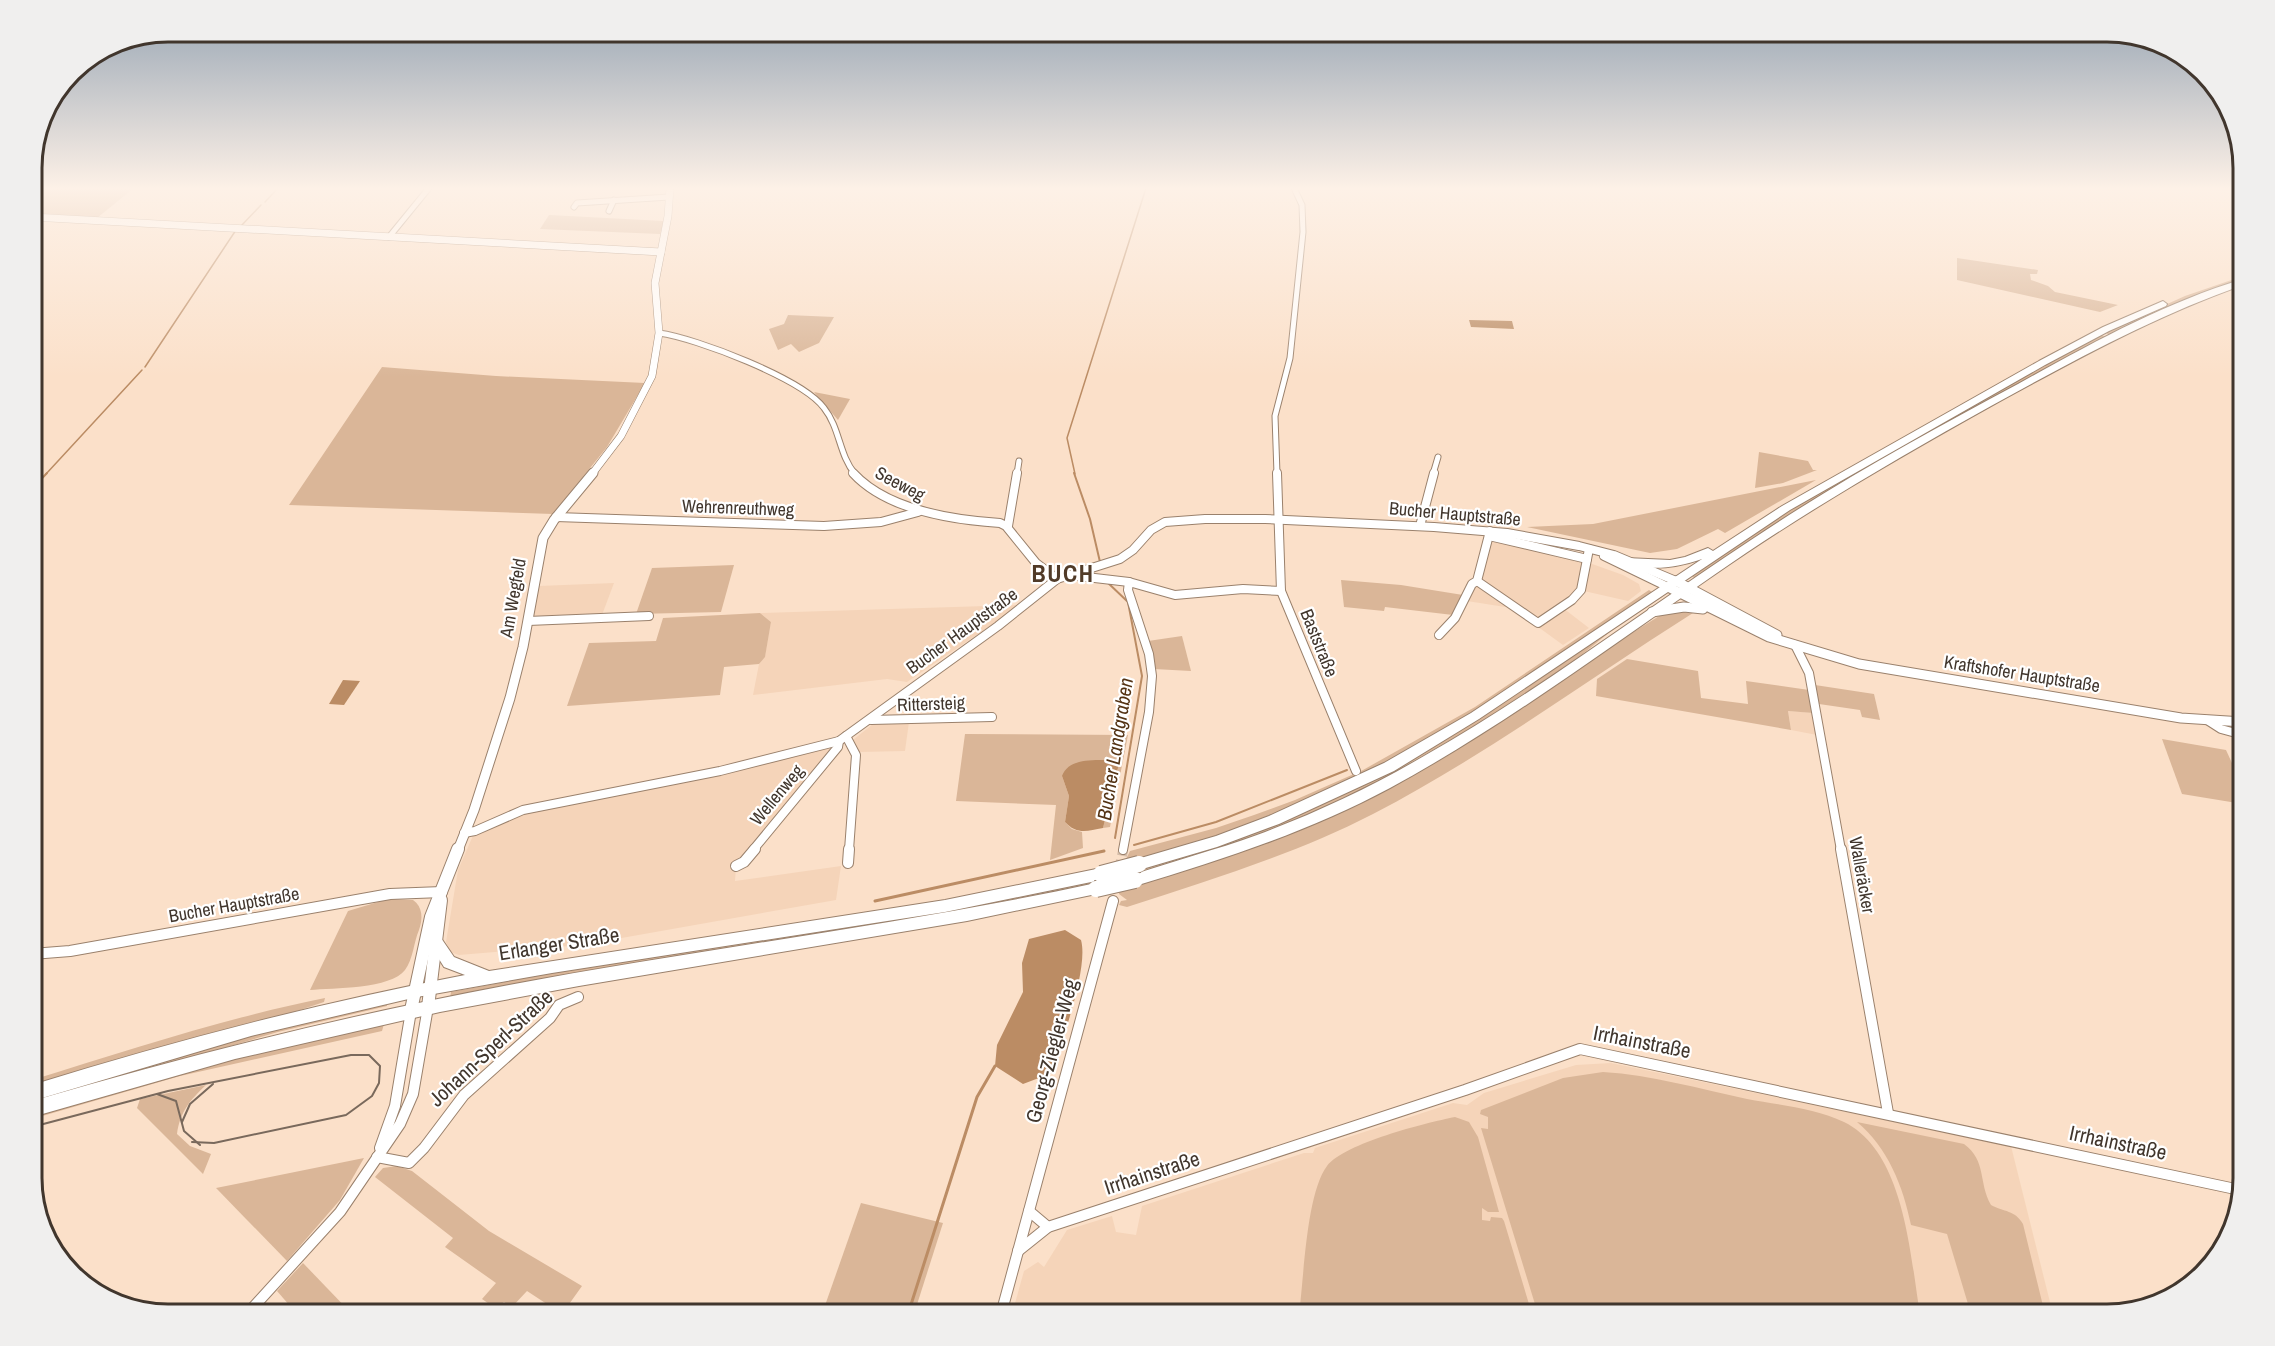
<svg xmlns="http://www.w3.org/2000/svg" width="2275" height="1346" font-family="'Archivo Narrow',sans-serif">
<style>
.built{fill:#f5d4b9}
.green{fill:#dab698}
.water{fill:#bb8c64}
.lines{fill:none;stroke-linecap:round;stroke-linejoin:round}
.stream-far2{stroke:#bb8c64;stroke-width:1.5}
.stream-far1{stroke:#bb8c64;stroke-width:2}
.stream{stroke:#bb8c64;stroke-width:3}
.minor-tunnel{stroke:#d6beaa;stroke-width:10;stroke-dasharray:10 4.5;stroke-linecap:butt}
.minor-far2-casing{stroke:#9a816c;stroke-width:7}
.minor-far1-casing{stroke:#9a816c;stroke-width:10}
.minor-casing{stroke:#9a816c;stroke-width:12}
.tertiary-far2-casing{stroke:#9a816c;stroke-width:8}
.tertiary-far1-casing{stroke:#9a816c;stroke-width:11}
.tertiary-casing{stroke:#9a816c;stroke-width:14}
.primary-casing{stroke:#9a816c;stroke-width:2}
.minor-far2{stroke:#fff;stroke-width:5}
.minor-far1{stroke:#fff;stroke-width:8}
.minor{stroke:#fff;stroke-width:10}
.tertiary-far2{stroke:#fff;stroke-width:7}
.tertiary-far1{stroke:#fff;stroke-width:9}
.tertiary{stroke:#fff;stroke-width:12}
.primary{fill:#fff;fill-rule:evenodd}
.tram{stroke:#79695c;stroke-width:2}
.primary-bridge-casing{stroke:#9a816c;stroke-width:18;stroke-linecap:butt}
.primary-bridge{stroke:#fff;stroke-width:16}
.labels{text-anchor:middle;stroke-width:4.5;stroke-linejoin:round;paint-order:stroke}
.street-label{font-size:18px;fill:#41362d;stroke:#fff}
.water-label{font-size:20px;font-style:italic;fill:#543314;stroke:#fff}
.near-street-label{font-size:21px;fill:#41362d;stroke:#fff}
.district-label{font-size:24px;font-weight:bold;letter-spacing:1.5px;fill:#513b28;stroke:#fff}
.rim{fill:none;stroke:#41362d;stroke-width:3}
</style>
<rect width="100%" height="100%" fill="#fbe0c9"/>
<!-- built -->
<g class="built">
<polygon points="1492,539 1581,560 1623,575 1639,584 1641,591 1628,601 1584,591 1563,608 1589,628 1563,645 1508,605 1505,607 1467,601"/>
<polygon points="614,583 602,615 531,618 539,586"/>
<polygon points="1021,605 907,682 887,679 753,695 759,664 765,656 771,622 760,613"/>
<polygon points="1788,711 1813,713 1817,735 1791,730"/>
<polygon points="909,722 905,751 859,752 853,740 873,724"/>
<polygon points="839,741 736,866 735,881 841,866 836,900 582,945 459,955 450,952 446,942 458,870 475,831 510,815 720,771"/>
<polygon points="1611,1063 2011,1146 2053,1314 1012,1314 1024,1271 1038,1262 1044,1267 1067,1230 1112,1216 1116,1232 1136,1235 1142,1206 1304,1153 1313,1153 1315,1148 1453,1103 1467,1105 1484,1093 1576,1065"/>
</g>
<!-- green -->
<g class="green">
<polygon points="43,188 134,188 97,218 32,215 32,197"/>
<polygon points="549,215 664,221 660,234 540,229"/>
<polygon points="1957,258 2038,270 2037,274 2030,274 2031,280 2048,286 2055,292 2118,305 2100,312 1957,280"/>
<polygon points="2243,276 2243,280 2159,311 2109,335 2105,332 2185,296"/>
<polygon points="788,315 834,317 819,343 799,352 791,344 778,350 769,329 784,324"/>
<polygon points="2100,334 2105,337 1793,513 1695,578 1692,577 1773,519 1926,430"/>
<polygon points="382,367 496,376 645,383 607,447 553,514 289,505"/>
<polygon points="814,392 850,399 838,420"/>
<polygon points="1759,452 1808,461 1813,470 1817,470 1783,483 1755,488"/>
<polygon points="1816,480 1725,533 1718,529 1677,549 1650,553 1527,527 1593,524"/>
<polygon points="734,565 721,612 636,614 652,568"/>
<polygon points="1341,580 1401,585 1463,595 1453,615 1385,607 1384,611 1344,607"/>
<path d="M 1649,590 L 1652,592 L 1651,593 C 1571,647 1492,705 1407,752 C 1357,780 1304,802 1250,823 C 1211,839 1167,858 1125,861 L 1130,851 L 1216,828 L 1254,815 L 1295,800 L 1363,770 L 1475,707 Z"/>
<polygon points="1660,596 1662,597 1611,631 1573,662 1477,725 1357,793 1267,833 1125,878 1126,871 1340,795"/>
<path d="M 1683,609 L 1684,612 L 1693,613 C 1587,680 1485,756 1373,814 C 1295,854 1211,880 1127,907 L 1119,905 L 1121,901 L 1127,900 L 1119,894 L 1119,890 L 1305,826 L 1538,694 L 1552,688 L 1571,675 L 1571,671 L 1664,613 Z"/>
<polygon points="760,613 771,622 765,657 759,664 724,667 720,695 567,706 589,643 656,641 663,618"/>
<polygon points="1182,636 1191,671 1154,669 1148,641"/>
<polygon points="1627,659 1698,671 1701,698 1748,704 1746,681 1809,690 1813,713 1788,711 1791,730 1596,696 1597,679"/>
<polygon points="1815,685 1874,694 1880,720 1862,717 1860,710 1819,704"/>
<polygon points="965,734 1128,735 1110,827 1103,828 1120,760 1062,776 1069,796 1065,822 1072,829 1082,832 1083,848 1050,860 1056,805 956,801"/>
<polygon points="2162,739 2226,750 2243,787 2243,804 2182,794"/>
<polygon points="1087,881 1109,881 1062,893 450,998 451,992 622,960"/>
<path d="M 388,899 L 413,900 C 423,907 423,919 419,930 C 414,941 413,960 405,970 C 391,989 333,988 310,990 L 348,911 Z"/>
<path d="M 325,998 L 324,1002 L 294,1012 L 32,1088 L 32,1080 C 129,1050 225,1018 325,998 Z"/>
<polygon points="387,1001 387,1006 278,1032 32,1105 32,1096 136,1065"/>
<polygon points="384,1024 382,1031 180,1076 32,1119 32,1113 186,1068"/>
<path d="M 1603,1072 C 1652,1075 1700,1089 1747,1099 C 1778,1105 1815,1108 1844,1122 C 1905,1152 1910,1255 1920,1314 L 1538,1314 L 1481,1128 L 1488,1129 L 1488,1117 L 1480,1114 L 1481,1110 L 1563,1078 Z"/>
<path d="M 206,1085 C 190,1100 180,1112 177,1134 L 190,1146 L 211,1154 L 203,1174 L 137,1108 L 140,1099 Z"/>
<path d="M 1455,1117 L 1469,1122 L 1478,1137 L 1499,1212 L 1488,1212 L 1482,1208 L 1482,1220 L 1490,1221 L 1491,1217 L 1502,1218 L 1504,1221 L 1532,1314 L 1299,1314 C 1304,1278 1306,1194 1327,1166 C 1345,1143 1425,1123 1455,1117 Z"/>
<path d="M 1857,1122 L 1964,1144 C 1987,1161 1978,1182 1991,1205 C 2004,1212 2015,1210 2023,1224 L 2045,1314 L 1971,1314 L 1947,1234 L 1911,1225 C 1903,1186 1888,1148 1857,1122 Z"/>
<polygon points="364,1158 340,1200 287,1261 216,1188"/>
<polygon points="397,1166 412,1171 489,1231 582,1286 562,1314 527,1291 512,1307 504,1302 495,1308 482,1299 496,1283 445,1247 453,1238 375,1177 383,1168"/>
<polygon points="861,1203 943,1223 914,1314 822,1314"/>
<polygon points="303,1263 352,1314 297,1314 277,1291"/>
</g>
<!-- water -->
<g class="water">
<polygon points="1469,320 1512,321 1514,329 1471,327"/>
<polygon points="343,680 360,681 344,705 329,704"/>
<path d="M 1120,760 L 1103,828 C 1087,831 1077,835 1065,822 L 1069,796 L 1062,776 C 1070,755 1101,761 1120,760 Z"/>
<path d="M 1065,930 L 1081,940 C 1089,968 1061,1043 1052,1073 L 1023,1084 L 995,1066 L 997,1045 L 1023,992 L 1022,963 L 1029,939 Z"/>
</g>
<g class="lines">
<!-- stream-far2 -->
<g class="stream-far2">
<polyline points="265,202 278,188"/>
<polyline points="241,226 261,205"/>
<polyline points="145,367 236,230"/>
<polyline points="46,474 142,370"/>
<polyline points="1075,474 1067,438 1146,188"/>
</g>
<!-- stream-far1 -->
<g class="stream-far1">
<polyline points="1074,473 1090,519 1100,562"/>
<polyline points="32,489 47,473"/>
<polyline points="1106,581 1128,602 1142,676 1115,838"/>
<polyline points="1134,845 1216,822 1347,770"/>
</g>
<!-- stream -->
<g class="stream">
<polyline points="875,901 1104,851"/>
<polyline points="908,1314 977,1097 995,1066"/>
</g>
<!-- minor-tunnel -->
<polyline class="minor-tunnel" points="1119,870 1123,851"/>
<!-- minor-far2 casing -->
<g class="minor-far2-casing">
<g id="minor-far2">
<polyline points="574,207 577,203 669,197"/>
<polyline points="609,211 614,200"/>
<polyline points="389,237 429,188"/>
<path d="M 659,333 C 696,338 803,379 824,408 C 840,428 839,455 855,474"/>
<polyline points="1017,474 1019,461"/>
<polyline points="1277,474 1275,416 1290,358 1303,232 1302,205 1294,188"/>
<polyline points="1433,474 1438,457"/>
</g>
</g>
<!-- minor-far1 casing -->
<g class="minor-far1-casing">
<g id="minor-far1">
<path d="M 853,473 C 887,510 953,520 1000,523 L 1006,526 L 1036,563 L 1057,579"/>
<polyline points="1277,473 1281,591 1356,771"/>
<polyline points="556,517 824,526 881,522 918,512"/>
<polyline points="1008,526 1017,473"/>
<polyline points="1420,526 1434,473"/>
<polyline points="1489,536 1587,559"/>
<polyline points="1604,556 1668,587"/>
<polyline points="1069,575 1129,582 1175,595 1243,589 1281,591"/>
<polyline points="1477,581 1538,623 1572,600 1581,590 1589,549"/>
<polyline points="528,621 649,616"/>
<polyline points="1439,635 1455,618 1472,584 1477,581 1490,531"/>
<polyline points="1795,645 1809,673 1841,850"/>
<polyline points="871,720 992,717"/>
<polyline points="2207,720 2221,729 2243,735"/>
<polyline points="846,736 856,755 849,850"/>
<polyline points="464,833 475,831 523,810 720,771 839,741 998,626 1057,579 1120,559 1133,550 1151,530 1165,522 1205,519 1265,519 1434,527 1507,533 1579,546 1614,555 1676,581"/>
<polyline points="753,850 838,747 839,741"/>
<polyline points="1123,850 1149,712 1152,676 1149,654 1128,590 1129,582"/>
</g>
</g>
<!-- minor casing -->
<g class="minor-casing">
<g id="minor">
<polyline points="1841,849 1888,1113"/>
<polyline points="848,863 849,849"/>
<polyline points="736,866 744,862 755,849"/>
<polyline points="32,954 70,951 390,894 442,892"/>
<polyline points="380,1148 395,1106 411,1011"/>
<polyline points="377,1157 409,1163 424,1148 464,1095 550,1018 559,1005 578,997"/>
<polyline points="1029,1211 1048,1227"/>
<polyline points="1018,1251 1048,1227 1465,1090 1580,1049 2240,1190"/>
<polyline points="247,1314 340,1212 400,1124 413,1094 428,1007"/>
<polyline points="1001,1314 1113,901"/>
</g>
</g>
<!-- tertiary-far2 casing -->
<g class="tertiary-far2-casing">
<g id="tertiary-far2">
<polyline points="32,217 661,252"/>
<polyline points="592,474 621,436 652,376 659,333 655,283 668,216 670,188"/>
</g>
</g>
<!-- tertiary-far1 casing -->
<g class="tertiary-far1-casing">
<g id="tertiary-far1">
<polyline points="1676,581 1777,635"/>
<polyline points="1668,587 1769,637 1859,664 2181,718 2243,722"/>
<polyline points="1652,612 1684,607 1703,609"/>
<polyline points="458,850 474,810 510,698 523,647 543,538 554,520 593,473"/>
</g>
</g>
<!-- tertiary casing -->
<g class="tertiary-casing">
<g id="tertiary">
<polyline points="428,1007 441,900"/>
<polyline points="411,1010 431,917 458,849"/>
</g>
</g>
<!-- primary casing -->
<g class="primary-casing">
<g id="primary">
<path d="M 2243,279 L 2243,285 C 2155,316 2073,361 1991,406 C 1896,459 1803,513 1714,575 C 1608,648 1504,726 1390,788 C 1310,831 1222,860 1135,886 L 1130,884 L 1128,880 L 1130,876 C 1172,861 1216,850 1257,835 C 1316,813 1371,787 1424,756 C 1539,691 1644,610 1754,538 C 1839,481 1928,432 2018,384 C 2090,344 2164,303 2243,279 Z"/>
<path d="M 2163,301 L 2167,304 L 2166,306 L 2109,331 L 2045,365 L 1790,510 L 1479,719 L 1394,771 L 1279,824 L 1217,847 L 1139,870 L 1134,868 L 1132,864 L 1134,860 L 1216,836 L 1269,816 L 1384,763 L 1471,713 L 1702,559 C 1676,568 1652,571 1626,564 L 1624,561 L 1626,558 L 1670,560 L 1685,557 L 1708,548 L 1713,551 L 1782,506 L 2039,361 L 2103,327 Z"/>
<path d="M 1101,868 L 1106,870 L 1108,874 L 1106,878 L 1101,880 L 945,912 L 552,973 L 417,997 L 251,1036 L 32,1101 L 32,1085 C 174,1041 318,1003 465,975 L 444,967 L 429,943 L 431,938 L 436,937 L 441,938 L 454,957 L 489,971 L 945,900 Z"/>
<path d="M 1096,883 L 1101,885 L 1103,889 L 1101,893 L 967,921 L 579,986 L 440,1012 L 235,1059 L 32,1117 L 32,1101 C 189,1055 348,1015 509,985 C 705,948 902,925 1096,883 Z"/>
</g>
</g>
<!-- minor-far2 -->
<use href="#minor-far2" class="minor-far2"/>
<!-- minor-far1 -->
<use href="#minor-far1" class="minor-far1"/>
<!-- minor -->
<use href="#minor" class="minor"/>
<!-- tertiary-far2 -->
<use href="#tertiary-far2" class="tertiary-far2"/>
<!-- tertiary-far1 -->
<use href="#tertiary-far1" class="tertiary-far1"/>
<!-- tertiary -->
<use href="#tertiary" class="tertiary"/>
<!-- primary -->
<use href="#primary" class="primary"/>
<!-- tram -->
<g class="tram">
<polyline points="157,1094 176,1101 184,1131 200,1145"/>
<polyline points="182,1122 190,1104 213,1084"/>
<polyline points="32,1127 168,1091 351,1055 369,1055 380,1066 379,1083 372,1096 346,1115 214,1143 192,1142"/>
</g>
<!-- primary-bridge casing -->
<g class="primary-bridge-casing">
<g id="primary-bridge">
<polyline points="1101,874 1139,864"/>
<polyline points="1096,889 1135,880"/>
</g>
</g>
<!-- primary-bridge -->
<use href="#primary-bridge" class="primary-bridge"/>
</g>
<!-- sky -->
<linearGradient id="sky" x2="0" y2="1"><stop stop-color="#96a4b3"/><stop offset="0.5" stop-color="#fdf1e7"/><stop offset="1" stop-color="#fdf1e7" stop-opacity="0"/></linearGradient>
<rect width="2275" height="377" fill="url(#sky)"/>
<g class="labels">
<!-- street labels -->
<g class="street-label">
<text transform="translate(900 484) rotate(28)" y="6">Seeweg</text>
<text transform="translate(738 508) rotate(2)" y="6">Wehrenreuthweg</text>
<text transform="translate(1455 514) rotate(5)" y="6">Bucher Hauptstraße</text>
<text transform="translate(513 598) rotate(-80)" y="6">Am Wegfeld</text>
<text transform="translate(962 631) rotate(-36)" y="6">Bucher Hauptstraße</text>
<text transform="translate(1319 643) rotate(68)" y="6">Baststraße</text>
<text transform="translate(2022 674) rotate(9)" y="6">Kraftshofer Hauptstraße</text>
<text transform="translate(931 704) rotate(-2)" y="6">Rittersteig</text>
<text transform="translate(777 795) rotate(-50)" y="6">Wellenweg</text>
<text transform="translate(1862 875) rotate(80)" y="6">Walleräcker</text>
<text transform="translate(234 905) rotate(-10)" y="6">Bucher Hauptstraße</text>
</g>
<!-- water labels -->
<g class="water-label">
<text transform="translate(1115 749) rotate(-81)" y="7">Bucher Landgraben</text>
</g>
<!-- near-street labels -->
<g class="near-street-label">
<text transform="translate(559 944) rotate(-9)" y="7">Erlanger Straße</text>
<text transform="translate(1642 1042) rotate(11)" y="7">Irrhainstraße</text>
<text transform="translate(491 1048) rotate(-43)" y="7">Johann-Sperl-Straße</text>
<text transform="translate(1052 1051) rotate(-75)" y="7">Georg-Ziegler-Weg</text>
<text transform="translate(2118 1143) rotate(12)" y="7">Irrhainstraße</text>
<text transform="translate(1152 1173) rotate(-18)" y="7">Irrhainstraße</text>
</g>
<!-- district labels -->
<g class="district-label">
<text x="1063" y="582">BUCH</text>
</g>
</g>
<!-- crop -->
<path d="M0 0H2275V1346H0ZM168 42H2107A126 126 0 0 1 2233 168V1178A126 126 0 0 1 2107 1304H168A126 126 0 0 1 42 1178V168A126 126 0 0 1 168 42Z" fill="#f0efee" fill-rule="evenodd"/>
<path class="rim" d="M168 42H2107A126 126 0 0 1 2233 168V1178A126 126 0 0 1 2107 1304H168A126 126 0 0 1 42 1178V168A126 126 0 0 1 168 42Z"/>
</svg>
